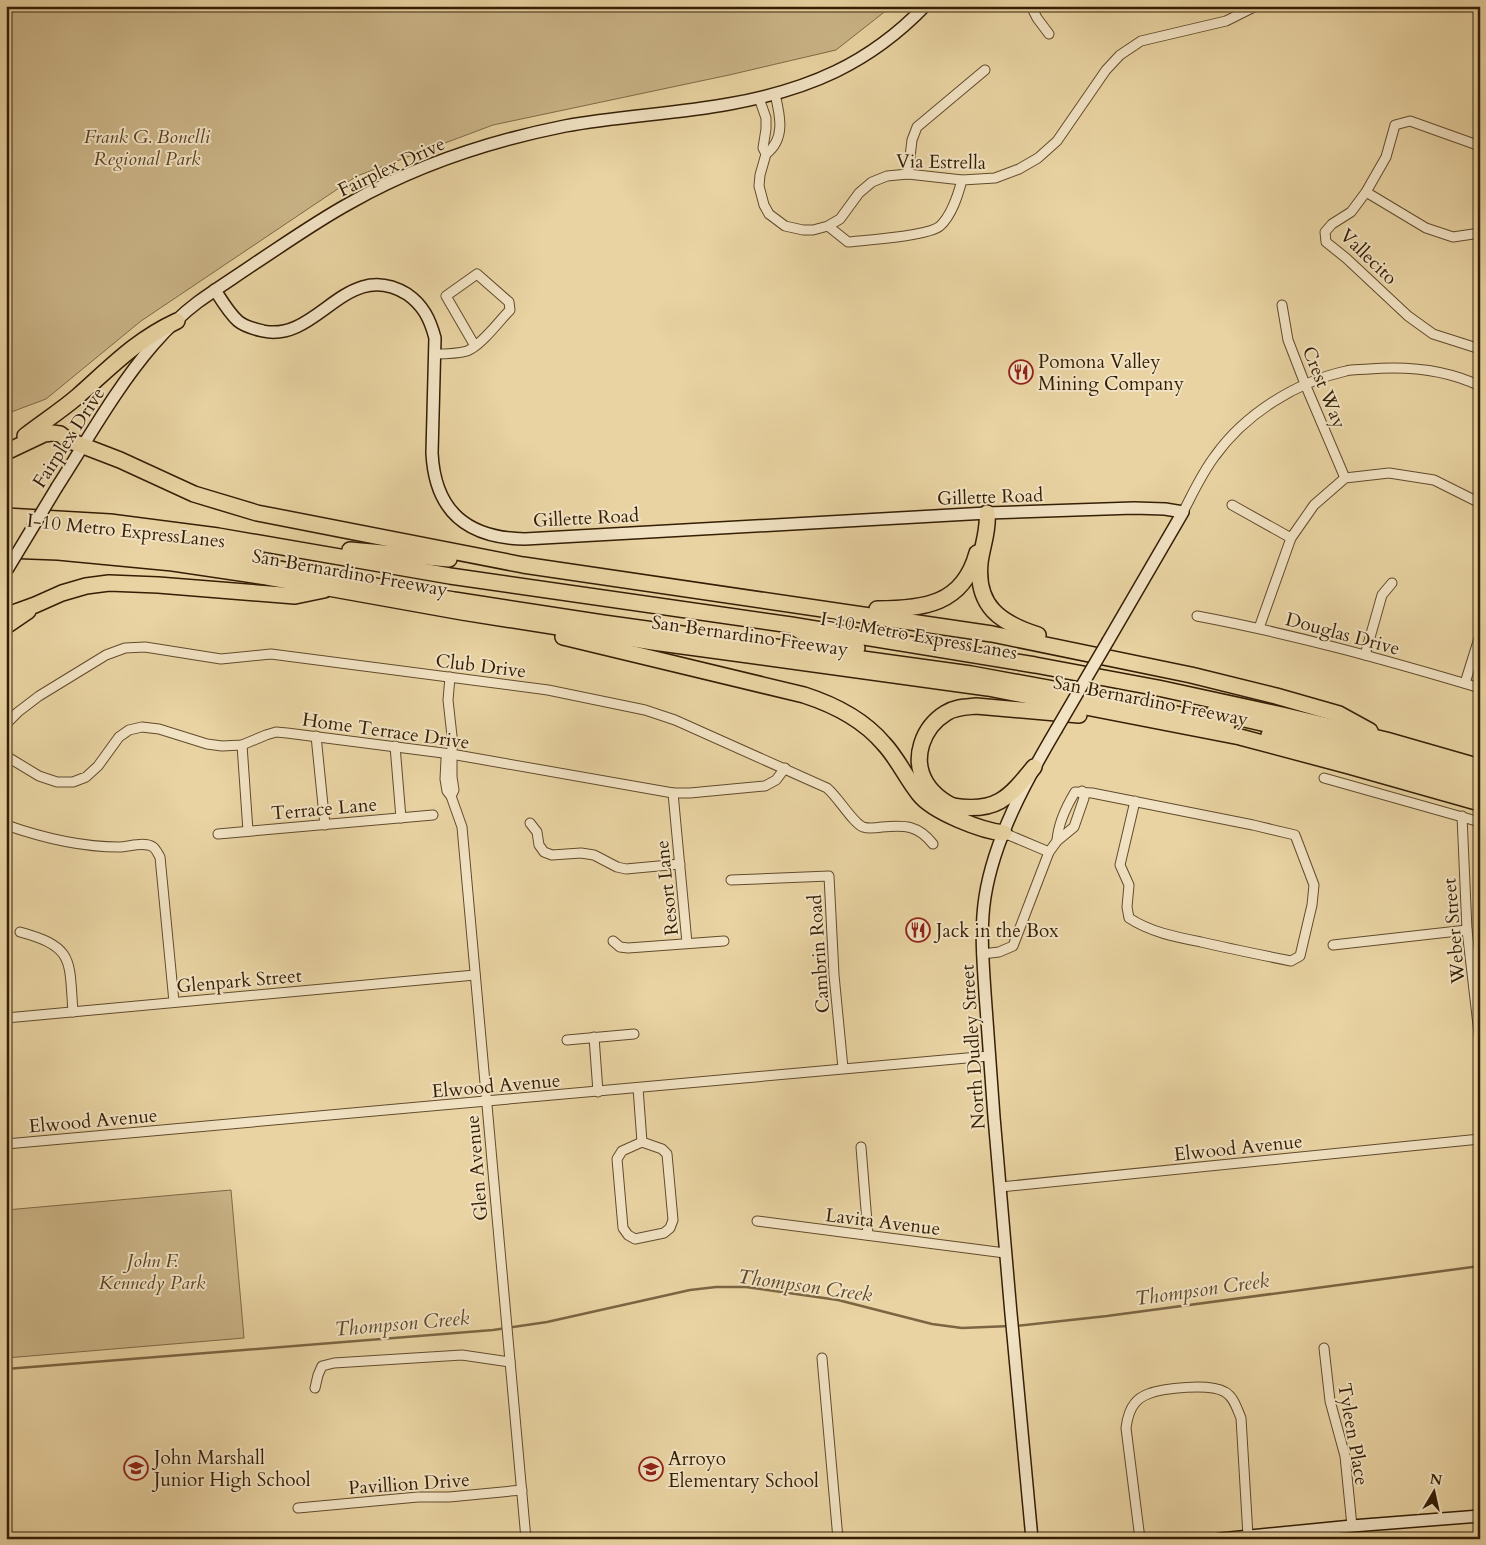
<svg xmlns="http://www.w3.org/2000/svg" width="1486" height="1545" font-family="Cardo,serif">
<style>
.green{fill:#cab487;stroke:#7f6946}
.lines{fill:none;stroke-linecap:round;stroke-linejoin:round}
.stream{stroke:#7b6542;stroke-width:2.5}
.street-casing{stroke:#614b2c;stroke-width:11}
.secondary-casing{stroke:#341e04;stroke-width:14}
.highway-casing{stroke:#341e04;stroke-width:18}
.street{stroke:#f1e2c3;stroke-width:9}
.secondary{stroke:#f1e2c3;stroke-width:11}
.highway{stroke:#e9d3a2;stroke-width:15}
.secondary-bridge-casing{stroke:#341e04;stroke-width:14;stroke-linecap:butt}
.secondary-bridge{stroke:#f1e2c3;stroke-width:11}
.labels{text-anchor:middle;stroke-width:4;stroke-linejoin:round;paint-order:stroke}
.park-label{font-size:19px;font-style:italic;fill:#5a4425;stroke:#f1e2c3}
.street-label{font-size:19px;fill:#341e04;stroke:#f1e2c3}
.poi-label{font-size:19px;fill:#341e04;stroke:#f1e2c3;text-anchor:start}
.water-label{font-size:20px;font-style:italic;fill:#5e4828;stroke:#f1e2c3}
</style>
<rect width="100%" height="100%" fill="#e9d3a2"/>
<filter id="stains"><feTurbulence type="fractalNoise" baseFrequency=".004" numOctaves="4"/><feColorMatrix values="0 0 0 0 .2 0 0 0 0 .09 0 0 0 0 .02 0 0 0 .5 -.17"/></filter>
<radialGradient id="worn" r=".72"><stop offset=".6" stop-color="#630" stop-opacity="0"/><stop offset="1" stop-color="#630" stop-opacity=".3"/></radialGradient>
<!-- green -->
<g class="green">
<polygon points="6,6 892,6 836,50 729,75 493,125 357,176 141,321 46,399 6,414"/>
<polygon points="231,1190 244,1338 6,1358 6,1210"/>
</g>
<g class="lines">
<!-- stream -->
<g class="stream">
<polyline points="1015,1326 1107,1316 1480,1266"/>
<polyline points="6,1369 493,1330 547,1322 690,1290 716,1287 746,1287 838,1300 932,1324 962,1328 1010,1326"/>
</g>
<!-- street casing -->
<g class="street-casing">
<g id="street">
<polyline points="1031,6 1037,18 1049,34"/>
<polyline points="759,98 766,118 766,129 763,148 766,154 760,175 759,186 764,205 769,214 785,226 803,230 813,230 828,226 840,219 859,193 872,182 887,176 908,174 962,180 995,178 1019,169 1038,158 1057,141 1106,70 1120,55 1141,41 1226,21 1256,6"/>
<polyline points="1480,146 1410,121 1395,125 1386,157 1366,192 1351,212 1332,224 1325,232 1326,242 1346,258 1408,316 1433,334 1480,349"/>
<path d="M 766,154 C 786,139 780,115 775,94"/>
<polyline points="908,174 912,140 917,127 985,70"/>
<polyline points="1366,192 1426,228 1453,237 1480,233"/>
<path d="M 828,226 L 848,242 C 867,240 929,236 940,226 C 952,215 958,195 962,180"/>
<polyline points="1282,305 1288,340 1305,384 1345,478"/>
<path d="M 435,354 C 445,354 456,354 467,351 C 481,346 499,321 510,310 L 509,302 L 477,274 L 446,296 L 475,346"/>
<polyline points="1232,505 1291,538"/>
<path d="M 1183,512 C 1193,493 1202,473 1215,456 C 1245,414 1296,382 1346,371 C 1353,369 1361,370 1369,369 C 1406,366 1445,369 1480,386"/>
<path d="M 1197,616 C 1293,634 1386,660 1480,688"/>
<polyline points="1259,628 1291,538 1314,505 1345,478 1389,473 1434,480 1480,503"/>
<polyline points="1365,655 1382,595 1392,583"/>
<polyline points="450,677 448,700 452,736 452,777 454,790 451,796"/>
<polyline points="1465,683 1480,635"/>
<path d="M 6,724 L 18,712 L 39,696 L 106,655 L 125,648 L 145,647 L 221,659 L 271,654 L 548,690 L 645,710 L 675,720 L 827,788 C 838,797 853,823 863,827 C 869,829 876,828 882,827 C 905,825 918,825 933,844"/>
<polyline points="316,736 325,825"/>
<polyline points="242,745 248,831"/>
<polyline points="395,746 401,818"/>
<polyline points="451,754 446,759 445,779 447,791 451,796 462,827 526,1539"/>
<polyline points="6,756 39,776 57,782 73,782 86,777 98,766 119,737 129,730 142,727 159,729 207,744 222,746 242,745 266,735 276,732 287,733 451,754 673,793 690,793 765,786 776,780 785,768"/>
<polyline points="1324,778 1480,822"/>
<polyline points="673,793 687,943"/>
<polyline points="1462,816 1467,930 1480,1042"/>
<polyline points="530,823 537,832 539,845 544,852 552,855 581,853 594,855 617,867 626,869 680,864"/>
<path d="M 6,825 C 43,838 79,847 119,847 C 129,847 144,841 153,847 C 156,849 158,854 160,857 L 174,1002"/>
<polyline points="1004,833 1049,852"/>
<polyline points="218,834 433,815"/>
<path d="M 1057,841 C 1058,823 1066,807 1075,792 L 1092,793 L 1253,825 L 1295,835 L 1314,885 L 1312,905 L 1300,956 L 1291,961 C 1261,955 1231,949 1201,942 C 1176,937 1150,932 1129,918 L 1127,907 L 1129,885 L 1120,865 L 1135,801"/>
<polyline points="731,880 829,876 834,975 843,1068"/>
<path d="M 20,932 C 75,947 69,960 73,1012"/>
<polyline points="613,941 620,947 628,948 724,941"/>
<polyline points="1333,945 1467,930"/>
<polyline points="982,954 999,952 1013,946 1049,852 1057,841 1074,827 1084,798 1082,791"/>
<polyline points="6,1018 475,975"/>
<polyline points="594,1037 598,1092"/>
<polyline points="567,1040 634,1034"/>
<polyline points="638,1088 642,1142"/>
<polygon points="642,1142 662,1149 667,1154 673,1220 670,1228 664,1233 635,1239 628,1235 623,1228 617,1159 622,1151"/>
<polyline points="6,1144 989,1056"/>
<polyline points="861,1147 868,1235"/>
<polyline points="1000,1187 1480,1139"/>
<polyline points="757,1221 1005,1253"/>
<polyline points="1324,1348 1330,1401 1345,1456 1352,1526"/>
<polyline points="822,1358 838,1539"/>
<polyline points="315,1388 318,1375 322,1366 334,1363 462,1355 510,1362"/>
<polyline points="298,1508 418,1497 449,1497 522,1490"/>
<path d="M 1140,1539 L 1126,1428 C 1127,1420 1129,1410 1135,1403 C 1138,1399 1143,1396 1148,1394 C 1163,1388 1210,1383 1225,1392 C 1234,1397 1237,1409 1241,1418 L 1248,1536"/>
</g>
</g>
<!-- secondary casing -->
<g class="secondary-casing">
<g id="secondary">
<path d="M 215,290 C 222,301 229,313 238,321 C 245,327 255,329 263,331 C 318,343 346,257 407,294 C 423,305 430,319 435,338 L 432,453 C 435,512 468,538 525,539 L 987,513 L 1134,508 L 1165,509 L 1183,512 L 1108,641"/>
<path d="M 57,487 C 88,439 116,388 153,345 C 166,330 182,314 198,302 C 216,289 235,277 254,264 C 286,243 317,221 350,203 C 417,165 490,141 565,126 C 619,116 675,114 729,104 C 808,90 869,64 925,6"/>
<path d="M 1032,1539 C 1018,1398 1006,1258 994,1117 C 991,1075 988,1034 985,993 C 983,961 980,929 985,897 C 994,839 1026,781 1056,730"/>
<polyline points="1220,1539 1352,1526 1480,1516"/>
</g>
</g>
<!-- highway casing -->
<g class="highway-casing">
<g id="highway">
<path d="M 25,436 C 43,422 62,410 78,396 C 112,366 136,340 177,321"/>
<polyline points="6,452 44,434 52,433 60,434 68,440 120,460 194,494 257,513 523,565 992,634 1191,675 1276,696 1339,714 1370,731"/>
<path d="M 987,513 C 989,530 982,546 980,563 C 976,606 1000,623 1038,635"/>
<polyline points="6,516 110,522 218,536 450,576 791,625 1035,665 1158,688 1282,715 1386,740 1480,767"/>
<path d="M 6,528 C 90,531 173,540 256,553"/>
<polyline points="6,539 113,545 223,559 454,600 603,623 971,674 1102,698 1227,725"/>
<polyline points="6,550 58,552 173,563 267,577 462,612 653,642 988,688 1240,737 1349,766 1480,803"/>
<polyline points="350,550 449,559"/>
<path d="M 877,609 C 923,609 963,605 977,553"/>
<polyline points="6,613 13,613 35,605 62,593 86,586 109,583 158,585 295,596 324,590"/>
<polyline points="6,626 28,611"/>
<polyline points="797,629 817,642 857,648"/>
<path d="M 563,637 L 804,695 C 835,705 863,719 884,744 C 898,759 906,778 919,794 C 933,812 982,831 1004,833"/>
<polyline points="1214,712 1336,740 1480,779"/>
<polyline points="1269,735 1378,761 1480,791"/>
<path d="M 952,806 C 996,813 1008,799 1034,767"/>
<path d="M 962,810 C 948,805 934,796 926,783 C 911,758 923,727 946,713 C 955,707 966,707 976,706 L 1079,715"/>
</g>
</g>
<!-- street -->
<use href="#street" class="street"/>
<!-- secondary -->
<use href="#secondary" class="secondary"/>
<!-- highway -->
<use href="#highway" class="highway"/>
<!-- secondary-bridge casing -->
<g class="secondary-bridge-casing">
<g id="secondary-bridge">
<polyline points="7,570 57,487"/>
<polyline points="1056,730 1108,641"/>
</g>
</g>
<!-- secondary-bridge -->
<use href="#secondary-bridge" class="secondary-bridge"/>
</g>
<!-- icons -->
<defs>
<g id="restaurant-ring" transform="scale(1.25)"><circle r="9.5" fill="#f1e2c3" stroke="#8f2418" stroke-width="1.5"/><path d="M-5-6h1v4h1v-4h1v4h1v-4h1v5L-1.5 .5V6h-2V.5L-5-1ZM5-6V6H3V1.5H1.5Q1.5-4 5-6Z" fill="#8f2418"/></g>
<g id="school-ring" transform="scale(1.25)"><circle r="9.5" fill="#f1e2c3" stroke="#8f2418" stroke-width="1.5"/><path d="M0-5L7-2L0 1L-7-2ZM-4 1L0 2.5L4 1V4Q0 6-4 4Z" fill="#8f2418"/></g>
</defs>
<g fill-rule="evenodd">
<use href="#restaurant-ring" x="1021" y="372"/>
<use href="#restaurant-ring" x="918" y="930"/>
<use href="#school-ring" x="136" y="1468"/>
<use href="#school-ring" x="651" y="1469"/>
</g>
<g class="labels">
<!-- park labels -->
<g class="park-label">
<text x="147" y="143">Frank G. Bonelli<tspan x="147" dy="22">Regional Park</tspan></text>
<text x="152" y="1267">John F.<tspan x="152" dy="22">Kennedy Park</tspan></text>
</g>
<!-- street labels -->
<g class="street-label">
<text transform="translate(941 161) rotate(1)" y="7">Via Estrella</text>
<text transform="translate(391 166) rotate(-25)" y="7">Fairplex Drive</text>
<text transform="translate(1369 256) rotate(44)" y="7">Vallecito</text>
<text transform="translate(1325 387) rotate(68)" y="7">Crest Way</text>
<text transform="translate(68 437) rotate(-57)" y="7">Fairplex Drive</text>
<text transform="translate(990 496) rotate(-2)" y="7">Gillette Road</text>
<text transform="translate(586 517) rotate(-3)" y="7">Gillette Road</text>
<text transform="translate(126 530) rotate(6)" y="7">I-10 Metro ExpressLanes</text>
<text transform="translate(350 572) rotate(10)" y="7">San Bernardino Freeway</text>
<text transform="translate(1343 633) rotate(15)" y="7">Douglas Drive</text>
<text transform="translate(750 635) rotate(8)" y="7">San Bernardino Freeway</text>
<text transform="translate(919 635) rotate(10)" y="7">I-10 Metro ExpressLanes</text>
<text transform="translate(481 665) rotate(7)" y="7">Club Drive</text>
<text transform="translate(1151 700) rotate(11)" y="7">San Bernardino Freeway</text>
<text transform="translate(386 730) rotate(8)" y="7">Home Terrace Drive</text>
<text transform="translate(324 808) rotate(-5)" y="7">Terrace Lane</text>
<text transform="translate(666 888) rotate(-96)" y="7">Resort Lane</text>
<text transform="translate(1453 931) rotate(-95)" y="7">Weber Street</text>
<text transform="translate(818 954) rotate(-94)" y="7">Cambrin Road</text>
<text transform="translate(239 980) rotate(-5)" y="7">Glenpark Street</text>
<text transform="translate(972 1047) rotate(-94)" y="7">North Dudley Street</text>
<text transform="translate(496 1085) rotate(-5)" y="7">Elwood Avenue</text>
<text transform="translate(93 1120) rotate(-5)" y="7">Elwood Avenue</text>
<text transform="translate(1238 1147) rotate(-6)" y="7">Elwood Avenue</text>
<text transform="translate(476 1168) rotate(-95)" y="7">Glen Avenue</text>
<text transform="translate(883 1221) rotate(7)" y="7">Lavita Avenue</text>
<text transform="translate(1354 1434) rotate(80)" y="7">Tyleen Place</text>
<text transform="translate(409 1483) rotate(-4)" y="7">Pavillion Drive</text>
</g>
<!-- poi labels -->
<g class="poi-label">
<text x="1038" y="368">Pomona Valley<tspan x="1038" dy="22">Mining Company</tspan></text>
<text x="936" y="937">Jack in the Box</text>
<text x="154" y="1464">John Marshall<tspan x="154" dy="22">Junior High School</tspan></text>
<text x="668" y="1465">Arroyo<tspan x="668" dy="22">Elementary School</tspan></text>
</g>
<!-- water labels -->
<g class="water-label">
<text transform="translate(805 1285) rotate(8)" y="7">Thompson Creek</text>
<text transform="translate(1202 1289) rotate(-8)" y="7">Thompson Creek</text>
<text transform="translate(402 1323) rotate(-5)" y="7">Thompson Creek</text>
</g>
</g>
<!-- margin -->
<rect width="1486" height="1545" fill="none" stroke="#e9d3a2" stroke-width="25"/>
<rect x="8" y="8" width="1471" height="1530" fill="none" stroke="#341e04" stroke-width="2.5"/>
<rect x="12" y="12" width="1461" height="1520" fill="none" stroke="#341e04"/>
<!-- north arrow -->
<g transform="translate(1434 1492) rotate(9)" stroke="#f1e2c3" stroke-width="4" paint-order="stroke">
<path d="M0-4L9 19L0 12L-9 19Z" fill="#341e04"/>
<text y="-8" font-size="14" font-weight="bold" text-anchor="middle" fill="#341e04">N</text>
</g>
<rect width="100%" height="100%" filter="url(#stains)"/>
<rect width="100%" height="100%" fill="url(#worn)"/>
</svg>
